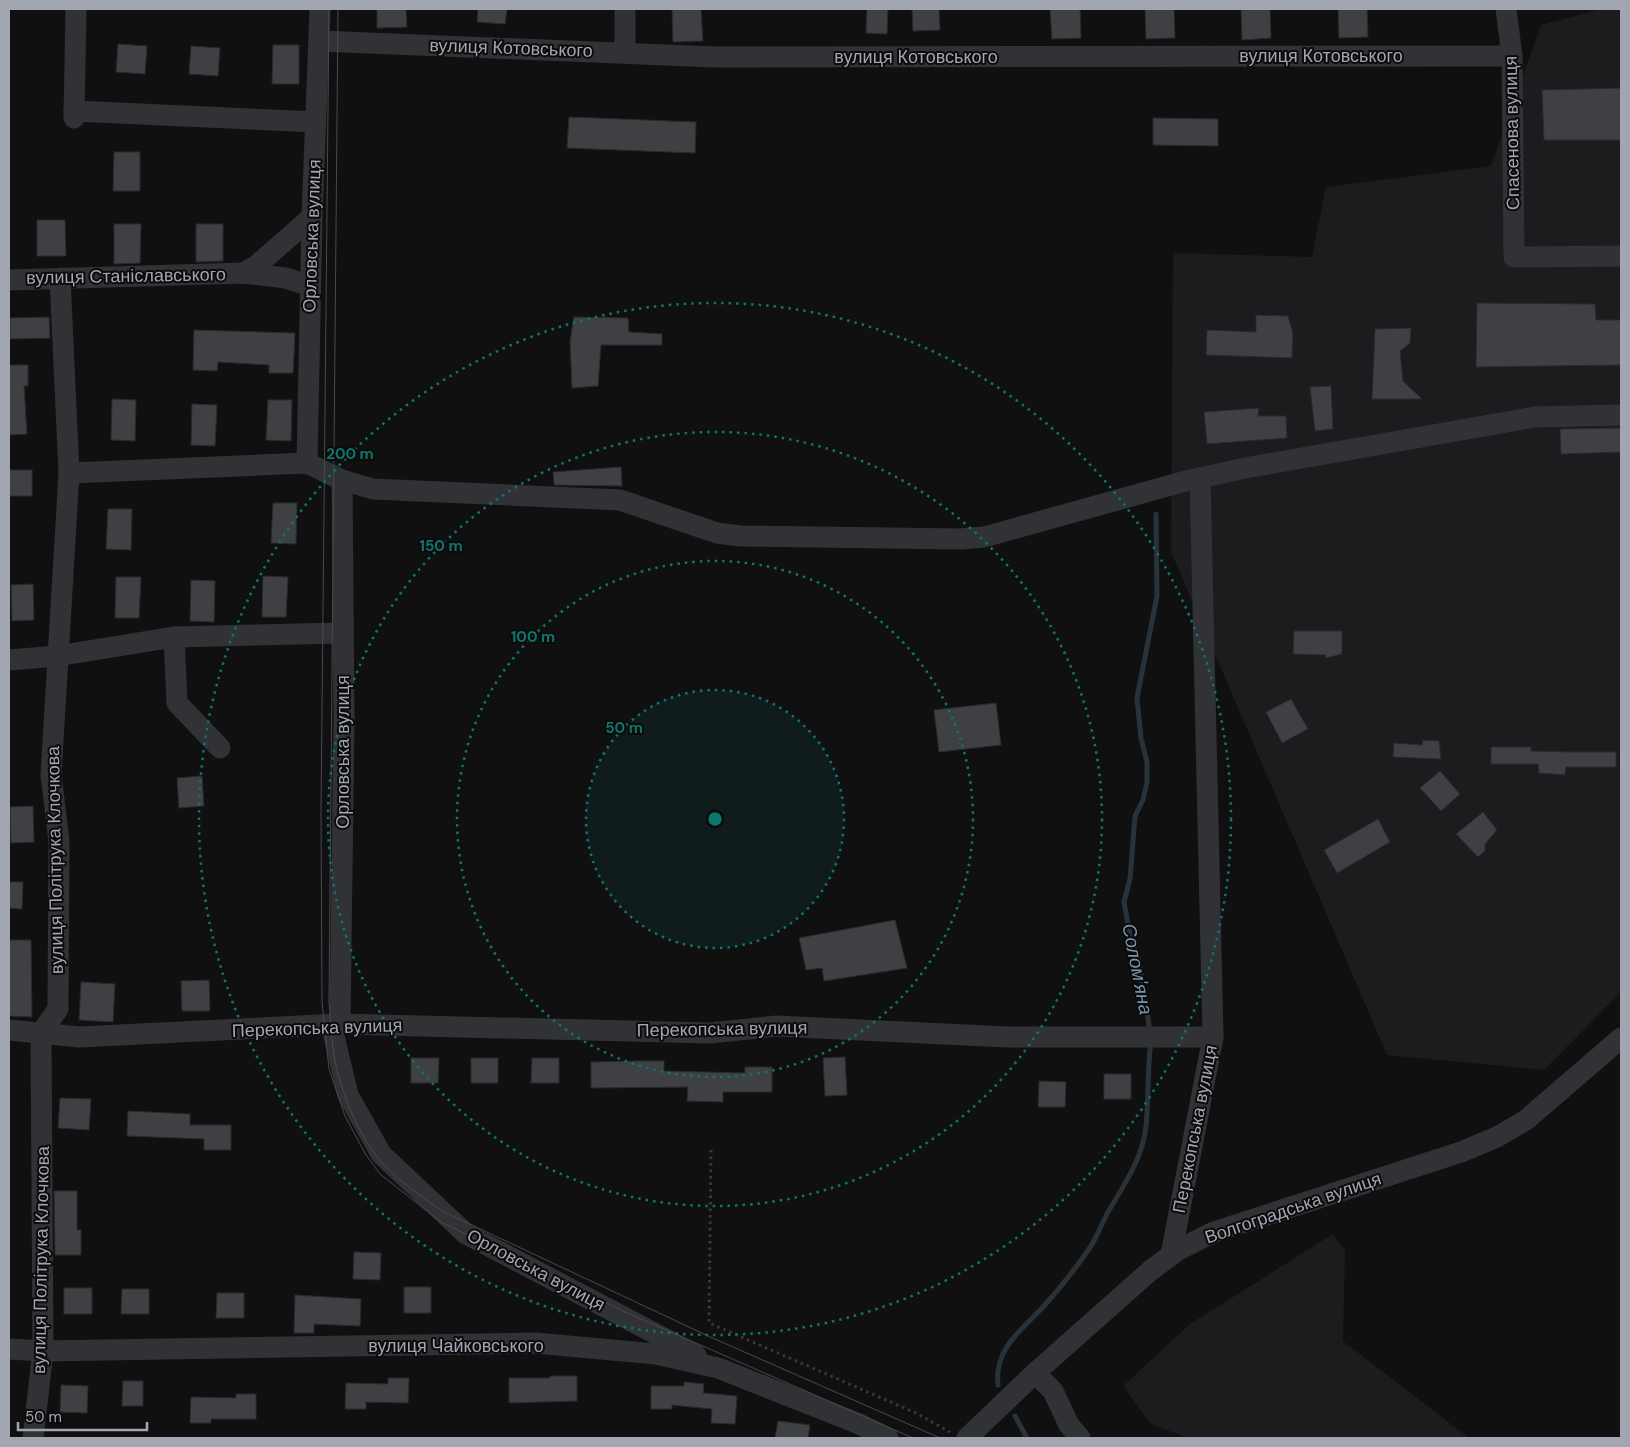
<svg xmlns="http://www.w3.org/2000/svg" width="1630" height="1447" font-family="'DM Sans',sans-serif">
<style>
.built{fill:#1c1c1e}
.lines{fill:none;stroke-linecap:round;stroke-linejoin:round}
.stream{stroke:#2a3239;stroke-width:5}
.building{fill:#3f4044;stroke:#2a2a2d}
.path{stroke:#37393d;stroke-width:3;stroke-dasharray:2.5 4;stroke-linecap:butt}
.minor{stroke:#313236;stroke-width:21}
.tram{stroke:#484a4f;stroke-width:1}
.ring{fill:none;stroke:#0f766e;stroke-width:2.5;stroke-dasharray:2.5 5}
.labels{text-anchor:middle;stroke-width:4;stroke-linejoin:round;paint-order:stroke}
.street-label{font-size:18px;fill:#a2a6b1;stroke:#0b0b0c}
.water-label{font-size:19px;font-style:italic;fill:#7a94ab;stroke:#0b0b0c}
.centre{fill:#0f766e;stroke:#0b0b0c;stroke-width:2.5}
.ring-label{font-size:15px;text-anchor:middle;font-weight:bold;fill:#0f766e;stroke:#0b0b0c;stroke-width:4;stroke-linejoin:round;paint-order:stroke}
</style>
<rect width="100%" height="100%" fill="#101011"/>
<!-- built -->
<g class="built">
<polygon points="1602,9 1621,9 1621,992 1544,1070 1387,1055 1171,552 1173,253 1312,257 1326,187 1491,166 1541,25"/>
<polygon points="1333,1234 1345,1250 1343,1341 1469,1438 1188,1438 1151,1424 1123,1386 1190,1324"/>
</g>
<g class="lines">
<!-- stream -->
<g class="stream">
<polyline points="1150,1031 1139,961 1130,935 1124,902 1130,879 1135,816 1143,800 1147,782 1147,762 1141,738 1137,698 1157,596 1156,514"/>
<path d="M 998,1385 C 994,1348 1022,1330 1044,1306 C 1060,1288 1077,1267 1091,1246 C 1098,1235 1102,1223 1108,1212 C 1124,1185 1143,1158 1146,1126 C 1149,1098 1147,1070 1151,1042"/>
<polyline points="1015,1416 1027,1438"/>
</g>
</g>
<!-- building -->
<g class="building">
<polygon points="377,9 406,9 407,27 377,28"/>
<polygon points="478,9 507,9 505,24 477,22"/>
<polygon points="672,9 701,9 703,41 673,42"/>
<polygon points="867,9 888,9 887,34 866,33"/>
<polygon points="912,9 939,9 940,30 913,31"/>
<polygon points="1050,9 1080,9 1081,38 1052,39"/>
<polygon points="1145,9 1174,9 1175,38 1146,39"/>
<polygon points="1241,9 1270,9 1271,38 1242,40"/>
<polygon points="1338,9 1367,9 1368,37 1339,38"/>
<polygon points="118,44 147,46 145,74 116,72"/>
<polygon points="273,45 299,45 299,84 272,84"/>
<polygon points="191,46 220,48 218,76 189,74"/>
<polygon points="1621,88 1621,140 1544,140 1542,90"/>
<polygon points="569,117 696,122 695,153 567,148"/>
<polygon points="1153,118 1218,119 1218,146 1153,145"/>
<polygon points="114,152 140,152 140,191 113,191"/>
<polygon points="37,220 65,220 66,256 37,256"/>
<polygon points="114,224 141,224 140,263 114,264"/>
<polygon points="196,224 223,224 223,261 196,262"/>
<polygon points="1477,303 1595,304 1596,320 1621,320 1621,365 1476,367"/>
<polygon points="1256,315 1288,316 1293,333 1292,358 1206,355 1207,330 1256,332"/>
<polygon points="49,317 50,338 10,339 10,318"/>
<polygon points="574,317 628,318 629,332 662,334 662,345 601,345 598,386 572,388 570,341"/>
<polygon points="1411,328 1410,343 1400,351 1403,381 1422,399 1372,399 1375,329"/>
<polygon points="194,330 295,333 293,373 269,373 269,365 218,362 217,371 193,370"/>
<polygon points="9,365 28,365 28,386 24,386 27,434 9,435"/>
<polygon points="1331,386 1333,429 1315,431 1310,387"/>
<polygon points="112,399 136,400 135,441 111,440"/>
<polygon points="268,400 292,400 291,441 266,440"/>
<polygon points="192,404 217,405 215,446 191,445"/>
<polygon points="1259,408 1258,416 1286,416 1287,438 1207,444 1204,412"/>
<polygon points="1621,428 1621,452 1561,454 1560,429"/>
<polygon points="621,467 622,486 554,485 553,472"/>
<rect x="9" y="470" width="23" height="26"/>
<polygon points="273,503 297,503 296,544 271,543"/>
<polygon points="108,509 132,509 131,550 106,549"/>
<polygon points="263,576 288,577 286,617 262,617"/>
<polygon points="116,577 141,577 139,618 115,618"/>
<polygon points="191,580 215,581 214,622 190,621"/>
<polygon points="33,584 34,620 12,621 11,585"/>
<polygon points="1294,631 1342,631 1342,654 1326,658 1326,655 1293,654"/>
<polygon points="1291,699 1308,729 1282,743 1266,712"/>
<polygon points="996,703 1001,745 939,752 934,710"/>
<polygon points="1423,740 1439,741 1441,759 1393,757 1394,743 1422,745"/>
<polygon points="1491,747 1531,747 1531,751 1569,752 1616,752 1616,767 1566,767 1565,775 1539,773 1538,764 1491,764"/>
<polygon points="1440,771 1460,794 1441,811 1420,788"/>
<polygon points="202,776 204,806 179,808 177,778"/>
<polygon points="33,806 34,842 11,843 10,807"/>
<polygon points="1483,812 1497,830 1485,844 1485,851 1478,857 1456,834"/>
<polygon points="1378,819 1390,842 1337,873 1324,850"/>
<polygon points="9,882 23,882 22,909 9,908"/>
<polygon points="895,920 907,968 824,981 822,968 806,970 799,938"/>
<polygon points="9,940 31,940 32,1017 9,1016"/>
<polygon points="209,980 210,1011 182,1011 181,981"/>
<polygon points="81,982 115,984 113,1022 79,1020"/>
<polygon points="845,1057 847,1095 825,1096 823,1058"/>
<polygon points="411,1058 439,1058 438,1083 411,1083"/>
<rect x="471" y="1058" width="27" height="25"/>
<polygon points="532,1058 559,1058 559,1083 531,1083"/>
<polygon points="636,1061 664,1061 664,1071 745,1073 745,1067 772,1067 772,1092 723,1092 723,1102 687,1101 688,1087 591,1088 591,1062"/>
<rect x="1104" y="1074" width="27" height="25"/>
<polygon points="1039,1081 1066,1082 1065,1107 1038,1107"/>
<polygon points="60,1098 91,1099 89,1130 58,1128"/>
<polygon points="128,1111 190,1114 190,1125 231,1125 231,1150 204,1150 204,1139 127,1136"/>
<polygon points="54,1191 77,1191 77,1230 81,1230 81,1255 55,1255"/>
<polygon points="354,1252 381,1253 380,1280 353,1279"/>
<rect x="404" y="1287" width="27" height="26"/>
<rect x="64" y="1288" width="28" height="26"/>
<polygon points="122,1289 149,1289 149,1314 121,1314"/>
<polygon points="217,1293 244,1293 244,1318 216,1318"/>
<polygon points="295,1295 361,1299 360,1326 314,1324 314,1333 294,1333"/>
<polygon points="550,1376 577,1376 577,1401 509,1403 509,1378 550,1378"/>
<polygon points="388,1378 409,1378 408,1403 366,1402 366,1409 345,1409 346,1383 388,1384"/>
<polygon points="123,1381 143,1381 143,1406 122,1406"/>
<polygon points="684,1382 704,1384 703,1393 737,1396 735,1424 711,1423 712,1409 672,1405 672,1409 651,1409 651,1386 684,1386"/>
<polygon points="61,1385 88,1386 87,1413 60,1412"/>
<polygon points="236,1394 256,1394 256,1419 211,1419 211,1423 190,1423 191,1397 236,1398"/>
<polygon points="778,1421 810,1425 808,1438 775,1438"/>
</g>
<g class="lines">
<!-- path -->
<polyline class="path" points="711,1150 709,1323 916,1413 950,1432"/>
<!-- minor -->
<g class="minor">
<polyline points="625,9 625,53"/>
<polyline points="1506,9 1512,56 1514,257 1621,256"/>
<polyline points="320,41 715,57 1512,56"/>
<polyline points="74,111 316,122"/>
<polyline points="74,118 76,9"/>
<polyline points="243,273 256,266 312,217"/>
<polyline points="9,280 243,273 286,278 310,286"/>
<polyline points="307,463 312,217 320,9"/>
<polyline points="69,473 307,463 342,480 373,489 620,500 717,533 740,536 960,539 984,537 1182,482 1245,468 1535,417 1621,415"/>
<polyline points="1200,478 1213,1037"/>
<polyline points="174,637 177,703 220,748"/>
<polyline points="9,660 57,656 174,637 343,633"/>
<polyline points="331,1024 348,1095 381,1154 466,1234 696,1355"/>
<polyline points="340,1024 344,718 342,480"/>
<polyline points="9,1030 79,1037 340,1024 710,1033 777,1026 1007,1037 1213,1037 1171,1255"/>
<polyline points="9,1349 43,1351 535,1343 656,1354 718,1368 857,1423 888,1438"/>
<polyline points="1035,1373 1053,1391 1069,1425 1080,1438"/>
<polyline points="33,1438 43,1351 41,1033 58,1009 59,841 51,775 69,473 60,278"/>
<polyline points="967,1438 1035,1373 1150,1271 1178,1250 1214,1232 1461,1152 1497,1137 1526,1120 1621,1038"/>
</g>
<!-- tram -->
<g class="tram">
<polyline points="329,9 321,812 322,1002 329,1069 345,1116 366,1155 380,1174 441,1222 625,1312 913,1438"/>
<path d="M 338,9 L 329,1003 C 331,1018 331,1033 333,1048 C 337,1085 359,1139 385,1166 C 402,1184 422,1196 442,1211 L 708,1336 L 940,1438"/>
</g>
</g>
<!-- distance rings -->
<circle cx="715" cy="819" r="129" fill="#0f766e" fill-opacity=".12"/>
<g class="ring">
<circle cx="715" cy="819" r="129"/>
<circle cx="715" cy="819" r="258"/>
<circle cx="715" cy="819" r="387"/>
<circle cx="715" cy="819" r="516"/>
</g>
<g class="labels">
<!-- street labels -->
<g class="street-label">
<text transform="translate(511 48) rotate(2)" y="6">вулиця Котовського</text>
<text x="1321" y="62">вулиця Котовського</text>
<text x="916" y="63">вулиця Котовського</text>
<text transform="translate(1512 133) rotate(-91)" y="6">Спасенова вулиця</text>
<text transform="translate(312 236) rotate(-88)" y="6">Орловська вулиця</text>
<text transform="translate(126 276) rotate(-1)" y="6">вулиця Станіславського</text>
<text transform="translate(343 752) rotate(-90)" y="6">Орловська вулиця</text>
<text transform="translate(55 860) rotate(-91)" y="6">вулиця Політрука Клочкова</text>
<text transform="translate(317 1028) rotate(-2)" y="6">Перекопська вулиця</text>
<text transform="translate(722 1029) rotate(-1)" y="6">Перекопська вулиця</text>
<text transform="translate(1195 1129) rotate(-79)" y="6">Перекопська вулиця</text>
<text transform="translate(1293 1208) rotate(-19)" y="6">Волгоградська вулиця</text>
<text transform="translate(41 1260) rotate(-89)" y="6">вулиця Політрука Клочкова</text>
<text transform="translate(536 1270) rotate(28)" y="6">Орловська вулиця</text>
<text x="456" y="1352">вулиця Чайковського</text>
</g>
<!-- water labels -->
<g class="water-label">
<text transform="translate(1138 969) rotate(79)" y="7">Солом'яна</text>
</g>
</g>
<circle cx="715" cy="819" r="8" class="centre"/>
<g class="ring-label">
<text x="350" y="459">200 m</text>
<text x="441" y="551">150 m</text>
<text x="533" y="642">100 m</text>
<text x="624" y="733">50 m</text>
</g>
<!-- border -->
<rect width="1630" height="1447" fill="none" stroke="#a2a6b1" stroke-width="20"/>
<!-- scale -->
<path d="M18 1422v8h129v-8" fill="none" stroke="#a2a6b1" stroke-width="2.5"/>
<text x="25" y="1422" font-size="15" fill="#a2a6b1" stroke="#0b0b0c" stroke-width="4" paint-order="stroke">50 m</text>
</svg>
